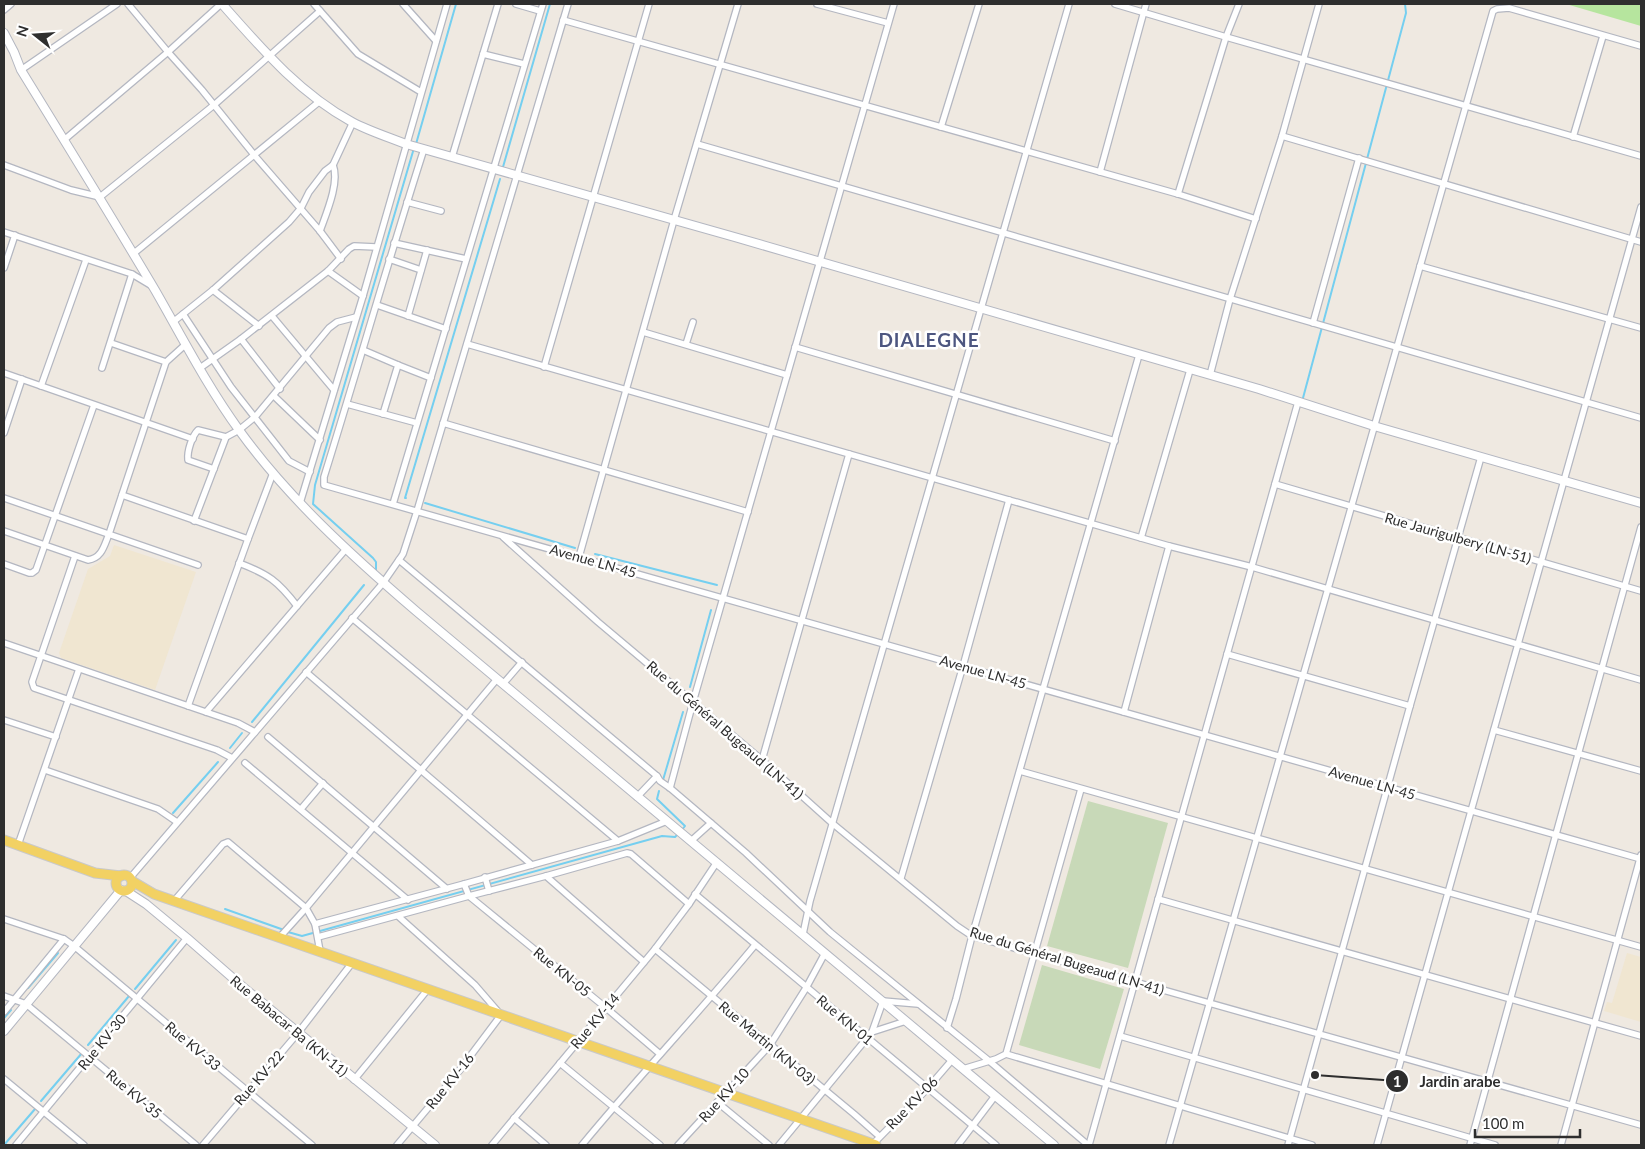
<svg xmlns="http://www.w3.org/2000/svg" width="1645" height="1149" font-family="Lato,sans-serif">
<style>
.education{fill:#f0e6d1}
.green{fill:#b6e59e}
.cemetery{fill:#c8d9b8}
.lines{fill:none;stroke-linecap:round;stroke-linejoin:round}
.stream{stroke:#75cff0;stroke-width:2}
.minor-casing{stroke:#b4b7c1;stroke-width:8}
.tertiary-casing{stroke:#b4b7c1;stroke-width:10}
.primary-casing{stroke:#c9c9c9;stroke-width:11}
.minor{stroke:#fff;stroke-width:5.5}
.tertiary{stroke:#fff;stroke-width:8}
.primary{stroke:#f2d163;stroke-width:9}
.labels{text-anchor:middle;stroke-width:5;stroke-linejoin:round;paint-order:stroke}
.street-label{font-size:14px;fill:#2e2e2e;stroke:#fff}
.district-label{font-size:19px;font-weight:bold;letter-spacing:1px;fill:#4d5680;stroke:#fff}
.leader{fill:none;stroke:#2e2e2e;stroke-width:2}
.callout-dot{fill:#2e2e2e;stroke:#fff;stroke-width:2}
.mark-label{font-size:15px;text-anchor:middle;font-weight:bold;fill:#fff}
.callout-label{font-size:15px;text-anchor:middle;font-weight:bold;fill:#2e2e2e;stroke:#fff;stroke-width:5;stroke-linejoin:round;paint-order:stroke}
</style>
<rect width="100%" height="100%" fill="#efe9e1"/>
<!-- education -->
<g class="education">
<polygon points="114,545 196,572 155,690 61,658 59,653 88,569 110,556"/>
<polygon points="1627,953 1641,957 1641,1022 1604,1011 1607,1002 1612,1003"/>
</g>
<!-- green -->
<polygon class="green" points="1566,4 1641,4 1641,26"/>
<!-- cemetery -->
<g class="cemetery">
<polygon points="1088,801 1168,823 1128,968 1047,946"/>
<polygon points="1042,965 1124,989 1100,1069 1019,1045"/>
</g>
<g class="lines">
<!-- stream -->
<g class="stream">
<polyline points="416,144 456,4"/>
<polyline points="1367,159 1406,13 1405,4"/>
<polyline points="503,167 550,4"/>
<polyline points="1303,398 1366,163"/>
<polyline points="406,498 405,498 500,179"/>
<polyline points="425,503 575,548"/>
<polyline points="595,554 717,585"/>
<polyline points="376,571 376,562 373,558 313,504 315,485 414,148"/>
<polyline points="690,687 711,610"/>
<polyline points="252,722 364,585"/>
<polyline points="230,748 242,733"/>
<polyline points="663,780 683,712"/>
<polyline points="659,791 657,799 685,826 681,831"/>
<polyline points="173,813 218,762"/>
<polyline points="225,909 284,930"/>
<polyline points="288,932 302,936 662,836 675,837 678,834"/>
<polyline points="28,988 58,953"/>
<polyline points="135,989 176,940"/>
<polyline points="4,1018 11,1010"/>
<polyline points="88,1045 129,996"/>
<polyline points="41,1101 82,1053"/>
<polyline points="4,1145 35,1109"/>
</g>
<!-- minor casing -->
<g class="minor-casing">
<g id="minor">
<polyline points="128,4 168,52 202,90 255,156 320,231 341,259"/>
<polyline points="314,4 358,54 421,92"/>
<polyline points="403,4 436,41"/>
<polyline points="516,4 540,11"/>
<polyline points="817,4 888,23"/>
<polyline points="1115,4 1226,37 1641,156"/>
<polyline points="4,10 11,4"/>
<polyline points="563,20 1178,194 1256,219"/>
<polyline points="483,54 524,64"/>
<polyline points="21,70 117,4"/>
<polyline points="941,127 979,4"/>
<polyline points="1282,136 1641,242"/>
<polyline points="1573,137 1603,36"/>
<polyline points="64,140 168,52 221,4"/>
<polyline points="697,144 1641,418"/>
<path d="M 424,149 C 389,258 358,368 324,477 L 324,485 L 1641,859"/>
<polyline points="452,157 498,4"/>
<polyline points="4,165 71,190 100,197 214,105 320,11"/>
<polyline points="1100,172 1146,4"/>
<polyline points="1178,194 1226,37 1239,4"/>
<polyline points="407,202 441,211"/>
<path d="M 320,231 C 326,214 340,182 333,165"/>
<polyline points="4,232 132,274 152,286"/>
<polyline points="394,243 466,259"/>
<polyline points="133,254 320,101"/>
<polyline points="389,259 421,270"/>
<polyline points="1420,266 1641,328"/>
<polyline points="4,268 15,235"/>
<polyline points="328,271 363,296"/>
<polyline points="213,290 259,326"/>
<polyline points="377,305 446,329"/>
<polyline points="183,314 231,387 289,461 310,472"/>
<polyline points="272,316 334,390"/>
<polyline points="408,316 427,250"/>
<polyline points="173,322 213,290 289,222 301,208 309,192 325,171 333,165 353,122"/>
<polyline points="1313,323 1359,158"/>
<polyline points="643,332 787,375"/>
<polyline points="241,339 280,389"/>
<polyline points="111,343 166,362"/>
<polyline points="467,344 1169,546 1252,567 1641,680"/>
<polyline points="686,344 693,322"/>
<polyline points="795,347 1115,441"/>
<polyline points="363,350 398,365 383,414"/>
<polyline points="398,365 431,378"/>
<polyline points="544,367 649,4"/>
<polyline points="102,368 132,274"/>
<polyline points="200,368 241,339 328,271 349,249 354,246 376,247"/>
<polyline points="4,373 193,439"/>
<polyline points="1210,375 1230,299 1282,136 1319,4"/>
<polyline points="41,386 86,260"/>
<polyline points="274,396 320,440"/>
<polyline points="347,404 417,423"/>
<polyline points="443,423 748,512"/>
<polyline points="4,433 22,379"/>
<path d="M 214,469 L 188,460 C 187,451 192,436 198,430 L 226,437"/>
<polyline points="1275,484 1641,591"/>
<polyline points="122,495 248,539"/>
<polyline points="4,498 198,565"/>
<polyline points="300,503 363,296 447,4"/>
<polyline points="393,504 543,4"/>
<polyline points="194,521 226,437 239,430 255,417 329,328 337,322 356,317"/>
<path d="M 4,531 L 88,560 C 102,558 104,546 109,534 L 166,362 L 186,344"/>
<polyline points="503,537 598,622 762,760 832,823 957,926 972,936 1641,1125"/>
<polyline points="1141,538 1190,370"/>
<polyline points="75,556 32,682 34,688 217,750 232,758"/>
<polyline points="579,557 674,220 738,4"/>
<polyline points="399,560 657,776"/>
<path d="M 239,563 C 268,574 278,581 297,606"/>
<polyline points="4,564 29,573 32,573 36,570 94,405"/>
<polyline points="352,618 618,841"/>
<polyline points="4,643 238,723 255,732"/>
<polyline points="1227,654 1410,706"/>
<polyline points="306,672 532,865"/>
<polyline points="503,684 522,662"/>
<polyline points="188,706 248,539 273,473"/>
<polyline points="206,712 346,549"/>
<polyline points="1124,712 1169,546"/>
<polyline points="4,720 56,737"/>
<polyline points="1494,730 1641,771"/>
<polyline points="268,737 447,889"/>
<polyline points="762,760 849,454"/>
<polyline points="245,763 408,900"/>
<polyline points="45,770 158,809 177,822"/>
<polyline points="1020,771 1641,947"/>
<polyline points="670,788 693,702 894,4"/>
<polyline points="637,797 657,776 660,781 670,788 711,823"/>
<polyline points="301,809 323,783"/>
<polyline points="691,841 711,823 746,853 830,932 988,1060 1088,1145"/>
<polyline points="18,845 79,669"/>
<polyline points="546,876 644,962"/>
<polyline points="485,877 489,891"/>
<polyline points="130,878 383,583 403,554 417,511 568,4"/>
<polyline points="901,878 963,666 1009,500"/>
<polyline points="464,884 469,896 605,1007 660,1054"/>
<polyline points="695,894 996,1145"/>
<polyline points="1158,899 1641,1036"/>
<polyline points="174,901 223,844 228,842 306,908 315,924 320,951"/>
<polyline points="4,919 64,939 74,946 312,1145"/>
<polyline points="315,924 464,884 618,841 667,821"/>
<polyline points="803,934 810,901 1069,4"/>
<polyline points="318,937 469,896 546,876 627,853 631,854 689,904"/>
<polyline points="279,938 306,908 497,679"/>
<polyline points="655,949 854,1114 879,1136"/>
<polyline points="4,996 26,1004 196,1145"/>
<polyline points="4,1012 64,939"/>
<polyline points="947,1028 956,999 972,936 1139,355"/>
<polyline points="872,1032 906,1021"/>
<polyline points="1120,1036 1495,1145"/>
<polyline points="1006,1054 1312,1145"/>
<polyline points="560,1063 660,1145"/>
<polyline points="963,1069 996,1059 1006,1054 1081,789"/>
<polyline points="4,1079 84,1145"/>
<polyline points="354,1080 428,989"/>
<polyline points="717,1102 769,1145"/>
<polyline points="514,1118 546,1145"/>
<polyline points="16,1145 187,938"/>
<polyline points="203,1145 298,1033 352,963"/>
<polyline points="397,1145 459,1071 501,1015 475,985 398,916"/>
<polyline points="492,1145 655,949 689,904 717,862"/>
<path d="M 582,1145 C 638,1077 699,1013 755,945"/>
<polyline points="678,1145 770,1045 806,988 825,953"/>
<polyline points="779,1145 872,1032 883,1001 918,1004"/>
<polyline points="872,1145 927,1089 952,1060"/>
<polyline points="958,1145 995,1096"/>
<polyline points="1089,1145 1298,402"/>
<polyline points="1169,1145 1493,11 1497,9 1509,8 1641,46"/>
<polyline points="1288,1145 1410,706 1481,457"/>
<polyline points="1377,1145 1641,207"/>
<polyline points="1470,1145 1641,527"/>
<polyline points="1561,1145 1641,855"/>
</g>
</g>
<!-- tertiary casing -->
<g class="tertiary-casing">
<g id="tertiary">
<path d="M 222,4 C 261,48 299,93 352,122 C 369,131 388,137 406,144 L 738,238 L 1259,389 L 1374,426 L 1641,503"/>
<path d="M 4,33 L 14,52 L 21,70 C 66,143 111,216 155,290 C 182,337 207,386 239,430 C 288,498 352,556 416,611 L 1054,1145"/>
<polyline points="126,891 146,904 187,938 243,987 435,1145"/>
<polyline points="4,1031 121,890"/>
</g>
</g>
<!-- primary casing -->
<g class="primary-casing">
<g id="primary">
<polyline points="4,840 95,873 121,876"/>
<circle cx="124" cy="883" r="8"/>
<polyline points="132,881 154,894 876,1145"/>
</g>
</g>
<!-- minor -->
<use href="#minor" class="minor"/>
<!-- tertiary -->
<use href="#tertiary" class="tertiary"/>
<!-- primary -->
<use href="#primary" class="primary"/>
</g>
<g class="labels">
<!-- street labels -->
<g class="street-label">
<text transform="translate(1458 538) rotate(16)" y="5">Rue Jaurigulbery (LN-51)</text>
<text transform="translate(593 561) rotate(16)" y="5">Avenue LN-45</text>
<text transform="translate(983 672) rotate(16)" y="5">Avenue LN-45</text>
<text transform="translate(725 730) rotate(41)" y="5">Rue du Général Bugeaud (LN-41)</text>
<text transform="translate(1372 783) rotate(16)" y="5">Avenue LN-45</text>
<text transform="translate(1067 961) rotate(17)" y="5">Rue du Général Bugeaud (LN-41)</text>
<text transform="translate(562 972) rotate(39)" y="5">Rue KN-05</text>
<text transform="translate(845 1020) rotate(40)" y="5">Rue KN-01</text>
<text transform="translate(595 1021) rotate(-50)" y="5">Rue KV-14</text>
<text transform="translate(289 1026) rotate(40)" y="5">Rue Babacar Ba (KN-11)</text>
<text transform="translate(102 1042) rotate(-51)" y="5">Rue KV-30</text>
<text transform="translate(767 1043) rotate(40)" y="5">Rue Martin (KN-03)</text>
<text transform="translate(193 1046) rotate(40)" y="5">Rue KV-33</text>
<text transform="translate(259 1078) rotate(-49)" y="5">Rue KV-22</text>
<text transform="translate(450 1081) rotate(-51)" y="5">Rue KV-16</text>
<text transform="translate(134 1094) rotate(40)" y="5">Rue KV-35</text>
<text transform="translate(724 1095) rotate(-48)" y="5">Rue KV-10</text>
<text transform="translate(912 1103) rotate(-46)" y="5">Rue KV-06</text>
</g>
<!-- district labels -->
<g class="district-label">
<text x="929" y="347">DIALEGNE</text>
</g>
</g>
<!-- callouts -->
<path class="leader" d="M1315 1075L1397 1081"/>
<g class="callout-dot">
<circle cx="1315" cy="1075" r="5"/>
<circle cx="1397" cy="1081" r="12"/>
</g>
<g class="mark-label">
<text x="1397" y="1087">1</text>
</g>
<g class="callout-label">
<text x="1460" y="1087">Jardin arabe</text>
</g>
<!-- border -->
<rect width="1645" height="1149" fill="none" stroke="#2e2e2e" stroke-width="10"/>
<!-- north arrow -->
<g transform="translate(35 35) rotate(287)" stroke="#ffffff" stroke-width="4" paint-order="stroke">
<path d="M0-4L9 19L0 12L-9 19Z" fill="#2e2e2e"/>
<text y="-8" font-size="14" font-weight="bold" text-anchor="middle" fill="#2e2e2e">N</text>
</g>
<!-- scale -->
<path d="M1475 1129v8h105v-8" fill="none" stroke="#2e2e2e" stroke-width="2.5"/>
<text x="1482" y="1129" font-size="15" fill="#2e2e2e" stroke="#ffffff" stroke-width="4" paint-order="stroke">100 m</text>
</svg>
